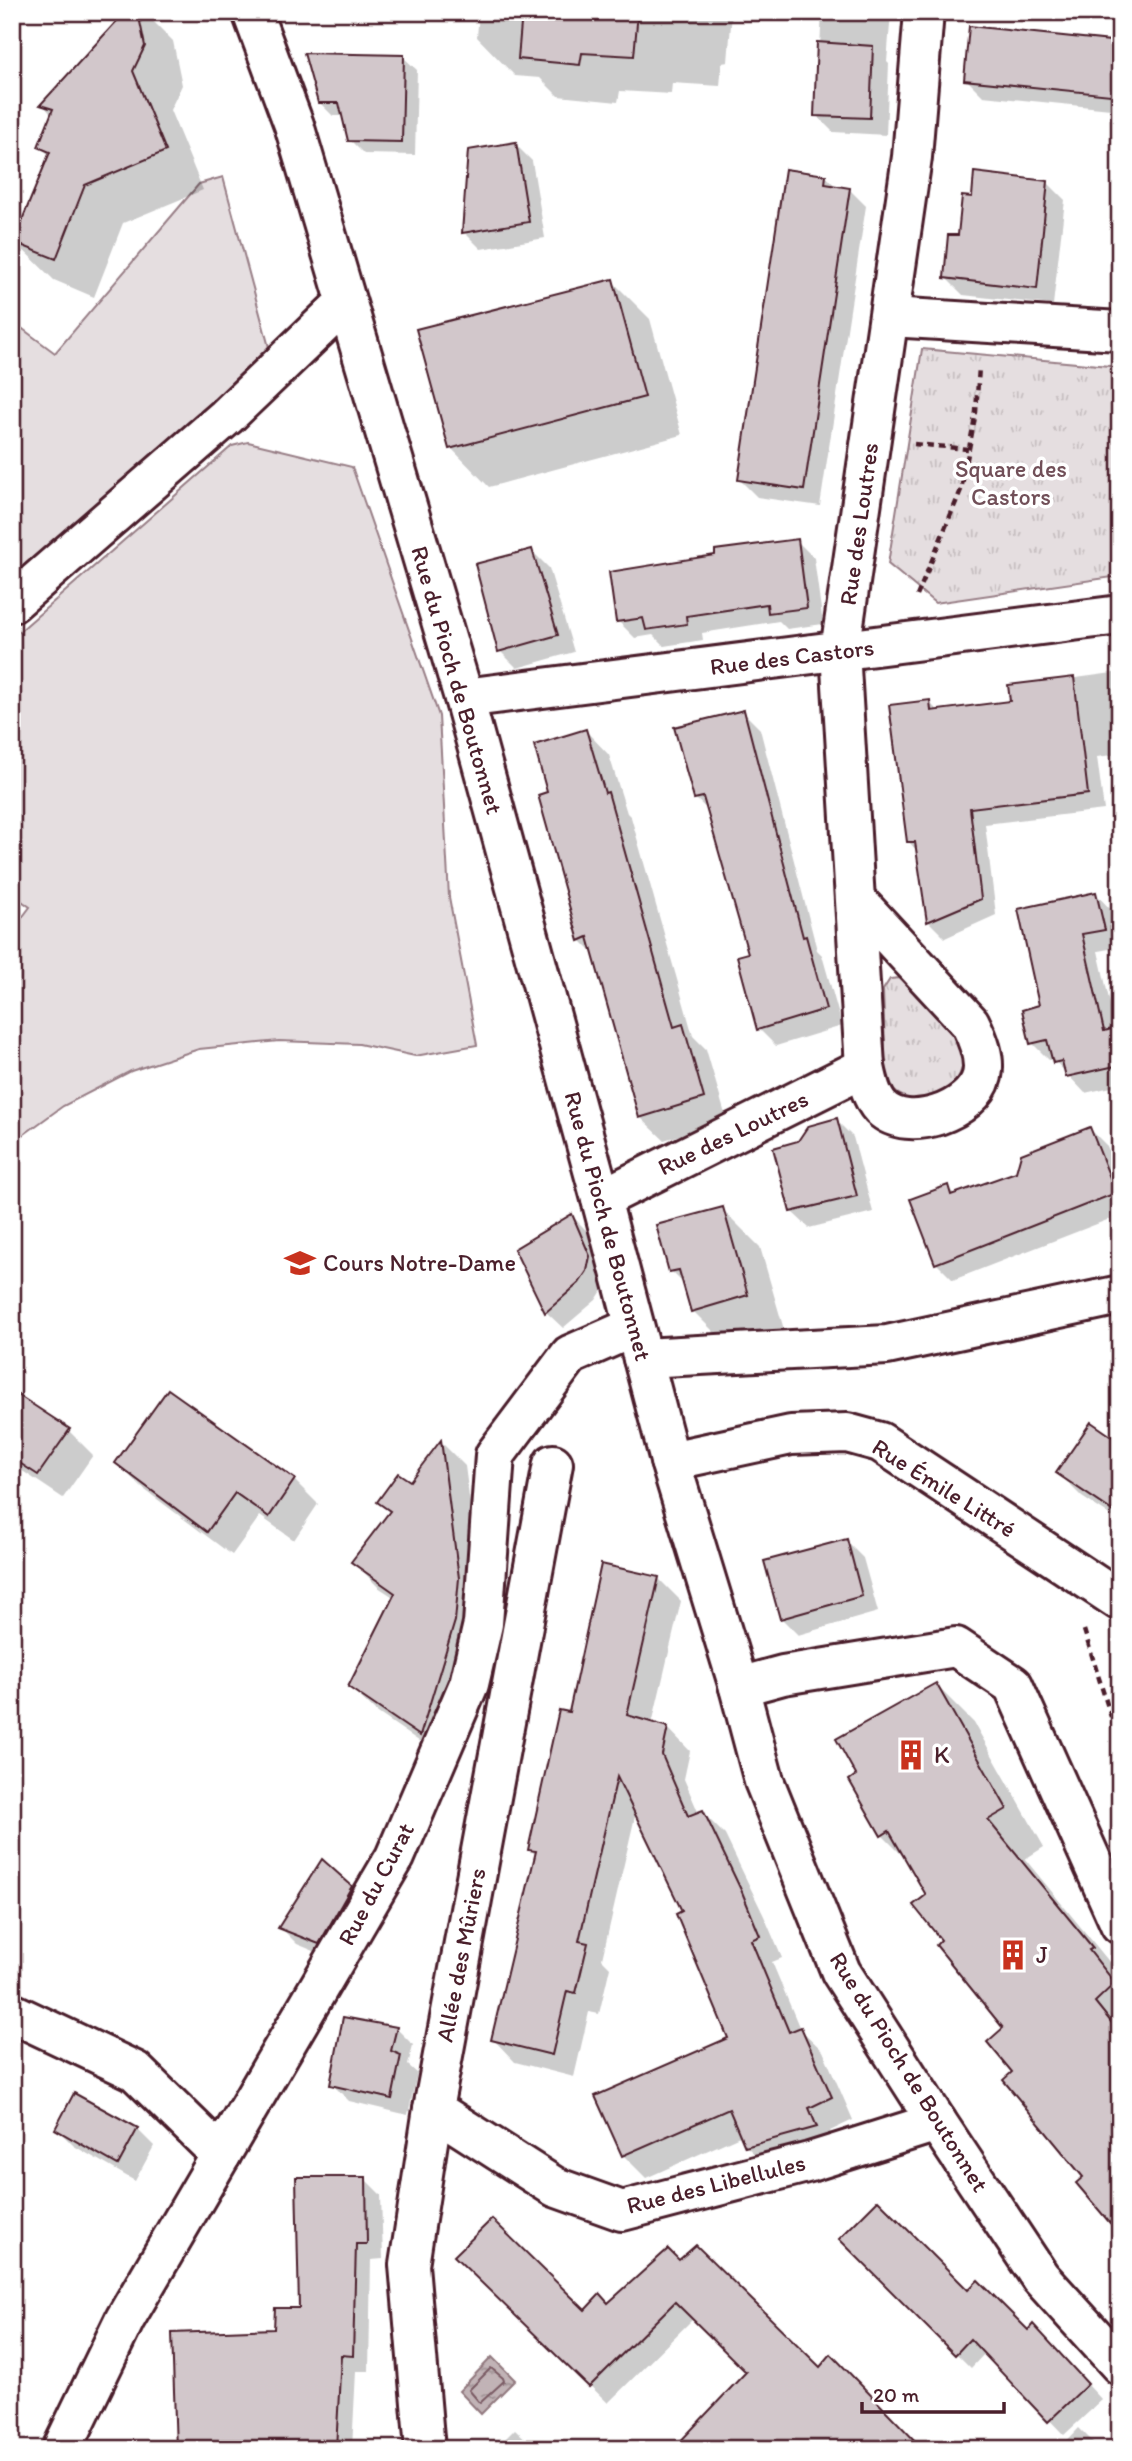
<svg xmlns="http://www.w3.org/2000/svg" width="1132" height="2461" font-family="Itim,sans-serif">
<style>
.green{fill:#e5dee0;stroke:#987e86;stroke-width:2}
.park{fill:url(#park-tufts);stroke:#987e86;stroke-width:2}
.water{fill:url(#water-ripples);stroke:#91787e;stroke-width:2}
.shadow{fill:#0003}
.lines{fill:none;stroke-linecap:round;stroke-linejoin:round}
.shore{stroke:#7a5a63;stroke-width:2}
.building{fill:#d2c7cb;stroke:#4a1f2b;stroke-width:2}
.minor-casing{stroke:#4a1f2b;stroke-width:44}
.path{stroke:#4a1f2b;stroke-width:4.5;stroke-dasharray:7 5;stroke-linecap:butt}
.minor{stroke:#fff;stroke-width:38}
.labels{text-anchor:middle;stroke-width:7;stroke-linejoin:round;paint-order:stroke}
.park-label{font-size:24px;fill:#714f58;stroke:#fff}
.street-label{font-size:24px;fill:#4a1f2b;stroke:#fff}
.poi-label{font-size:24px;fill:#4a1f2b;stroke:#fff;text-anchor:start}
</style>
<defs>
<pattern id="park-tufts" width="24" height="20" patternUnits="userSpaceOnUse" patternTransform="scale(1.75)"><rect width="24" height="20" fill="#e5dee0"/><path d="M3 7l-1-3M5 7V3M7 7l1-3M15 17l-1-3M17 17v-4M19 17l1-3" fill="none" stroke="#c6bec0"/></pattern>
<pattern id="water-ripples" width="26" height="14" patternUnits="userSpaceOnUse" patternTransform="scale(1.75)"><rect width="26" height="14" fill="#c1b3b6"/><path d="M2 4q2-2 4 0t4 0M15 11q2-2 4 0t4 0" fill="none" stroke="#9f9194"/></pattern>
</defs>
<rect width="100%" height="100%" fill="#fff"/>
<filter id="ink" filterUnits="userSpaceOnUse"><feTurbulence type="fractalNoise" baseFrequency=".0143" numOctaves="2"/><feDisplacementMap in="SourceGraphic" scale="14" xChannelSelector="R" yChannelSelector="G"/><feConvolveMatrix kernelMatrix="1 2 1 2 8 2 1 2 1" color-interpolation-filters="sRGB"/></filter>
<g filter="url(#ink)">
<!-- green -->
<g class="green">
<polygon points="223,177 270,351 12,577 12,321 55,353 199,184"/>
<polygon points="248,442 352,467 439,716 449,897 477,1045 415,1056 359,1044 279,1041 199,1049 131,1071 63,1106 12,1143 12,931 30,907 12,894 12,638 232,446"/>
</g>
<!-- park -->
<g class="park">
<polygon points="922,349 1120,367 1120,576 935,603 888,564"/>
<path d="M 900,978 L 953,1032 C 990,1086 912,1124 886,1081 L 883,990 L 890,979 Z"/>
</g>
<!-- water -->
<polygon class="water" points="492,2357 515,2380 481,2414 459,2391"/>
<!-- shadow -->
<g class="shadow">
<polygon points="127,12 144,12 173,41 182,85 170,110 203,190 123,223 94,297 54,280 15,242 50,156 40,146 52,115 43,105"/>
<polygon points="479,12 732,12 728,62 722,63 720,86 672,83 671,94 620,91 618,102 558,96 540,78 515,76 477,37"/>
<polygon points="822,12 891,12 887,62 889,64 886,135 833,132 816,115"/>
<polygon points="1120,43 1120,110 983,96 966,79"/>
<polygon points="403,57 417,70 415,155 364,154 350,140 344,116 333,116 319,102"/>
<polygon points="515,144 532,161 545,238 481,249 464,232"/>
<polygon points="826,176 837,188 849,189 866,206 820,506 757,497 740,480"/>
<polygon points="1048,183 1065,200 1053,305 963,295 946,278 973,199"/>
<polygon points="612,281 650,319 682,435 489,487 451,448"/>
<polygon points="797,541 814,558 823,624 787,629 779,621 702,633 703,640 664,646 653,635 635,638 618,621"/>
<polygon points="532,551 549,568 574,652 517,668 500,651"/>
<polygon points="1120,672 1120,754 1097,757 1104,810 985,824 996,915 945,938 929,922 918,852 909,842 929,702 939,712 1012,702 1010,687"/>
<polygon points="743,712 760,729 817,950 822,955 842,1026 776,1046 759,1029 750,955 710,812 696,799"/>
<polygon points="586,731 609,755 627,813 631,817 693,1036 706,1049 727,1121 664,1140 640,1117 594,954 580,940 549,793"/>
<polygon points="1096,894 1112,911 1120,945 1120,947 1098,951 1116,1030 1120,1029 1120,1085 1085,1093 1053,1059 1049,1060 1032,1043 1041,1006"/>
<polygon points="836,1120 853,1137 873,1212 809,1228 792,1212 799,1142"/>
<polygon points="1090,1129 1107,1146 1120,1178 1120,1215 953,1280 936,1263 947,1187 955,1195 1017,1173"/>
<polygon points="722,1209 760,1247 785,1333 731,1349 693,1311 686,1286 671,1271"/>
<polygon points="572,1216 589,1233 606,1274 603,1289 596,1300 563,1328 546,1312"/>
<polygon points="12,1393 69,1431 93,1455 63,1498 12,1464"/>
<polygon points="441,1442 465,1466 483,1603 445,1759 375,1711 350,1687 395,1598 378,1587 354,1562 391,1512 380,1501 411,1484"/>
<polygon points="1120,1445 1120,1522 1082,1497 1058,1473"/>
<polygon points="117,1463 294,1480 318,1504 294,1540 260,1516 232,1555 141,1487"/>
<polygon points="846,1541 863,1558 878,1612 798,1635 781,1618"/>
<polygon points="658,1578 681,1601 652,1724 668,1728 690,1751 684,1779 699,1814 702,1812 725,1835 764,1916 782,1958 772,1962 800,2029 823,2051 853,2120 830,2131 838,2149 769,2168 746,2146 742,2135 646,2178 623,2155 731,2039 685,1912 636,1812 602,1959 610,1967 599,2014 589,2012 574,2077 515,2062 493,2039 537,1856 530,1849 570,1714"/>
<polygon points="936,1685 974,1723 1044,1847 1025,1859 1120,1975 1120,2231 1015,2072 1005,2029 944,1941 928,1895 909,1862 882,1835 858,1776"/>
<polygon points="322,1862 368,1905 336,1960 297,1944 280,1927"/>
<polygon points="396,2028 413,2045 408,2065 417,2073 408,2115 349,2101 332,2084"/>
<polygon points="57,2129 137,2129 154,2146 135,2181 74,2146"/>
<polygon points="365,2179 381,2195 383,2259 371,2260 369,2371 356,2371 352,2449 178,2449 276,2331 301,2310"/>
<polygon points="841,2239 969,2292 1028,2332 1048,2342 1102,2400 1064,2435 985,2353 971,2368"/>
<polygon points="679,2262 820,2369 831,2357 923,2449 675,2449 748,2372 694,2318 608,2403 474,2274 585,2312 608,2305"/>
<polygon points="1079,2428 1100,2449 1059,2449"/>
<polygon points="515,2429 536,2449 495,2449"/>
</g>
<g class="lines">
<!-- shore -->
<polygon class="shore" points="491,2368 503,2378 504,2381 480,2403 469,2390"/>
</g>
<!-- building -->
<g class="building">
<polygon points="125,12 138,12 145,46 133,71 166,151 85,185 56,259 13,242 50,152 38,147 53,109 40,105"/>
<polygon points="522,12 638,12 634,56 582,53 580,65 518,59"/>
<polygon points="969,26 1120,42 1120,96 964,80"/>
<polygon points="817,42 873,46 870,118 814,116"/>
<polygon points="304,53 404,55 402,142 348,141 339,103 318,103"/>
<polygon points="516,142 529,222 462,233 468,150"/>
<polygon points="785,169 826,175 825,184 850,188 804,490 738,480"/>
<polygon points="974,172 1048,181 1037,289 944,278 948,235 958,235 962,196 972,197"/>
<polygon points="613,279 645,397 449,449 416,329"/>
<polygon points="798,539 807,608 768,613 767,604 686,616 687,624 646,630 643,618 616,622 609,572 715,555 715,550"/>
<polygon points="532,549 558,635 498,652 475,564"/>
<polygon points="1074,677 1088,794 970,808 981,899 927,922 915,842 907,842 889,705 930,700 931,711 1010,701 1008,685"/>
<polygon points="744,710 803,937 806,936 826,1009 757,1030 737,956 748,953 703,797 694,799 674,727"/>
<polygon points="586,729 605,793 608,792 674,1027 683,1024 704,1098 639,1118 588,937 579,941 538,795 547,792 534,745"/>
<polygon points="1096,892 1105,930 1082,934 1104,1031 1120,1027 1120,1065 1066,1077 1062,1061 1053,1063 1047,1040 1030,1044 1022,1010 1039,1005 1018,909"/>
<polygon points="837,1118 857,1196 790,1212 773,1148 798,1141 808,1126"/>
<polygon points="1090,1127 1116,1193 935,1264 910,1199 948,1185 951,1195 1016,1172 1021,1154"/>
<polygon points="723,1207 748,1295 691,1312 679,1270 669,1272 656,1225"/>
<polygon points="572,1214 590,1256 587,1271 579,1283 545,1313 514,1249"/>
<polygon points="168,1389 295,1479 269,1517 235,1493 207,1532 115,1463"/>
<polygon points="12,1391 70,1429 38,1475 12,1458"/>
<polygon points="1091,1422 1120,1442 1120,1516 1056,1473"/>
<polygon points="441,1440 459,1578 455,1621 420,1736 348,1687 395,1593 351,1562 390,1511 377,1502 398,1473 410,1481"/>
<polygon points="847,1539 862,1596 780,1619 764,1561"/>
<polygon points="601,1564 659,1577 627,1715 668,1727 662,1755 688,1816 703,1810 742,1892 760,1936 751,1940 789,2032 801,2027 832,2097 809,2108 817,2127 745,2147 729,2109 622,2156 595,2096 728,2038 676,1914 682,1911 617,1777 579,1941 588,1943 576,1993 567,1991 552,2055 491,2040 536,1851 528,1850 559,1710 569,1712"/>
<polygon points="936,1683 1007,1809 988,1820 1093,1948 1089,1950 1115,1983 1095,2002 1120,2033 1120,2235 1076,2183 1083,2177 1003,2080 1012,2072 987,2042 1003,2028 936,1945 941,1940 913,1905 926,1895 889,1831 881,1836 849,1780 856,1775 836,1739"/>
<polygon points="322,1859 352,1886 319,1944 278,1928"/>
<polygon points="343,2017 397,2027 391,2051 401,2055 392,2099 330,2085"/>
<polygon points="74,2093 138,2128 118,2165 55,2129"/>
<polygon points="296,2177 366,2177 367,2244 356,2244 353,2356 341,2355 336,2449 176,2449 172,2333 274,2329 275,2308 299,2308"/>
<polygon points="878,2200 968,2290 978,2280 1028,2330 1033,2324 1088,2384 1048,2422 970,2339 955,2355 839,2239"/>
<polygon points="492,2219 585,2310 600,2294 608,2303 668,2249 679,2260 696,2245 820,2367 831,2354 923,2449 673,2449 746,2372 675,2302 589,2387 454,2256"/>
</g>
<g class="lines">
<!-- minor casing -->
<g class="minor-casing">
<g id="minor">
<polyline points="252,12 294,125 464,698 601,1199 670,1461 739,1687 764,1781 841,1972 937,2122 1040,2277 1120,2365"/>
<polyline points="890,317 1120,331"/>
<polyline points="12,603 226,417 346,302"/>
<polyline points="464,698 1120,615"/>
<path d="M 855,899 L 970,1023 C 978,1039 986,1058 982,1076 C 973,1111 908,1134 881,1108 C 871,1097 868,1081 865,1067 L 840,651 L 912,157 L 924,12"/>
<polyline points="601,1199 865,1067"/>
<polyline points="643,1358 887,1345 1120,1295"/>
<polyline points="670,1461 791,1435 847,1433 880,1442 1120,1601"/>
<polyline points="739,1687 783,1675 956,1647 1013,1685 1120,1924"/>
<polyline points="12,2013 135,2071 221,2155"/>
<polyline points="433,2109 555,2187 622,2211 810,2162 937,2122"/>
<polyline points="62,2449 125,2319 395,1857 469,1684 483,1624 495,1455 570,1355 634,1327"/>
<polyline points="425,2449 409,2265 433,2109 553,1464"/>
</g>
</g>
<!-- path -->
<g class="path">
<polyline points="914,444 968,449"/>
<polyline points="917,596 961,490 976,412 979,367"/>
<polyline points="1084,1630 1120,1746"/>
</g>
<!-- minor -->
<use href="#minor" class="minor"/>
</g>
</g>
<!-- icons -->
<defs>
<g id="school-bare" transform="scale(2.415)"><path d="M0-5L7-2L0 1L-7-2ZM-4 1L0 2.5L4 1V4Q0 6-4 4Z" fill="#c8321e" stroke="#fff" stroke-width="2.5" paint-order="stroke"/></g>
<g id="building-bare" transform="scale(2.415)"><path d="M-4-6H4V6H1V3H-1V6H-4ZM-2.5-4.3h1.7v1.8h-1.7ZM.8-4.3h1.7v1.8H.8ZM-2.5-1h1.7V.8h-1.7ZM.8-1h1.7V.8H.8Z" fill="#c8321e" stroke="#fff" stroke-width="2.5" paint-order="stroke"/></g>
</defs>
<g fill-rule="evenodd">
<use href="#school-bare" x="300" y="1263"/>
<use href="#building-bare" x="911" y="1755"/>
<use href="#building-bare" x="1013" y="1955"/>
</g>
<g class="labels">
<!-- park labels -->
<g class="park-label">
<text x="1011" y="477">Square des<tspan x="1011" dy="28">Castors</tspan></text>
</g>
<!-- street labels -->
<g class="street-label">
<text transform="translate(859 524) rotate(-82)" y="8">Rue des Loutres</text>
<text transform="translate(792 657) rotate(-7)" y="8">Rue des Castors</text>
<text transform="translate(457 680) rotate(74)" y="8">Rue du Pioch de Boutonnet</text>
<text transform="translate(733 1133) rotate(-26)" y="8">Rue des Loutres</text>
<text transform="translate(608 1226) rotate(75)" y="8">Rue du Pioch de Boutonnet</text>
<text transform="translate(944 1488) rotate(32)" y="8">Rue Émile Littré</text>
<text transform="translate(376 1884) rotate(-62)" y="8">Rue du Curat</text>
<text transform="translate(461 1955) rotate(-79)" y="8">Allée des Mûriers</text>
<text transform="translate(909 2072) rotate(58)" y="8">Rue du Pioch de Boutonnet</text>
<text transform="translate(716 2184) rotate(-14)" y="8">Rue des Libellules</text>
</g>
<!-- poi labels -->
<g class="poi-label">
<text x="323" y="1271">Cours Notre-Dame</text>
<text x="934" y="1763">K</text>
<text x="1036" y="1963">J</text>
</g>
</g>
<!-- margin -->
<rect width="1132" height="2461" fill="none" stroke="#fff" stroke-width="42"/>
<rect x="21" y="21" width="1090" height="2419" fill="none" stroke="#4a1f2b" stroke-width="2.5" filter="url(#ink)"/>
<!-- scale -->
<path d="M862 2402v10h142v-10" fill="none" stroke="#4a1f2b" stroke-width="3.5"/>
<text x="873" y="2402" font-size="21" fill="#4a1f2b" stroke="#ffffff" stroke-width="5" paint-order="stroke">20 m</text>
</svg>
